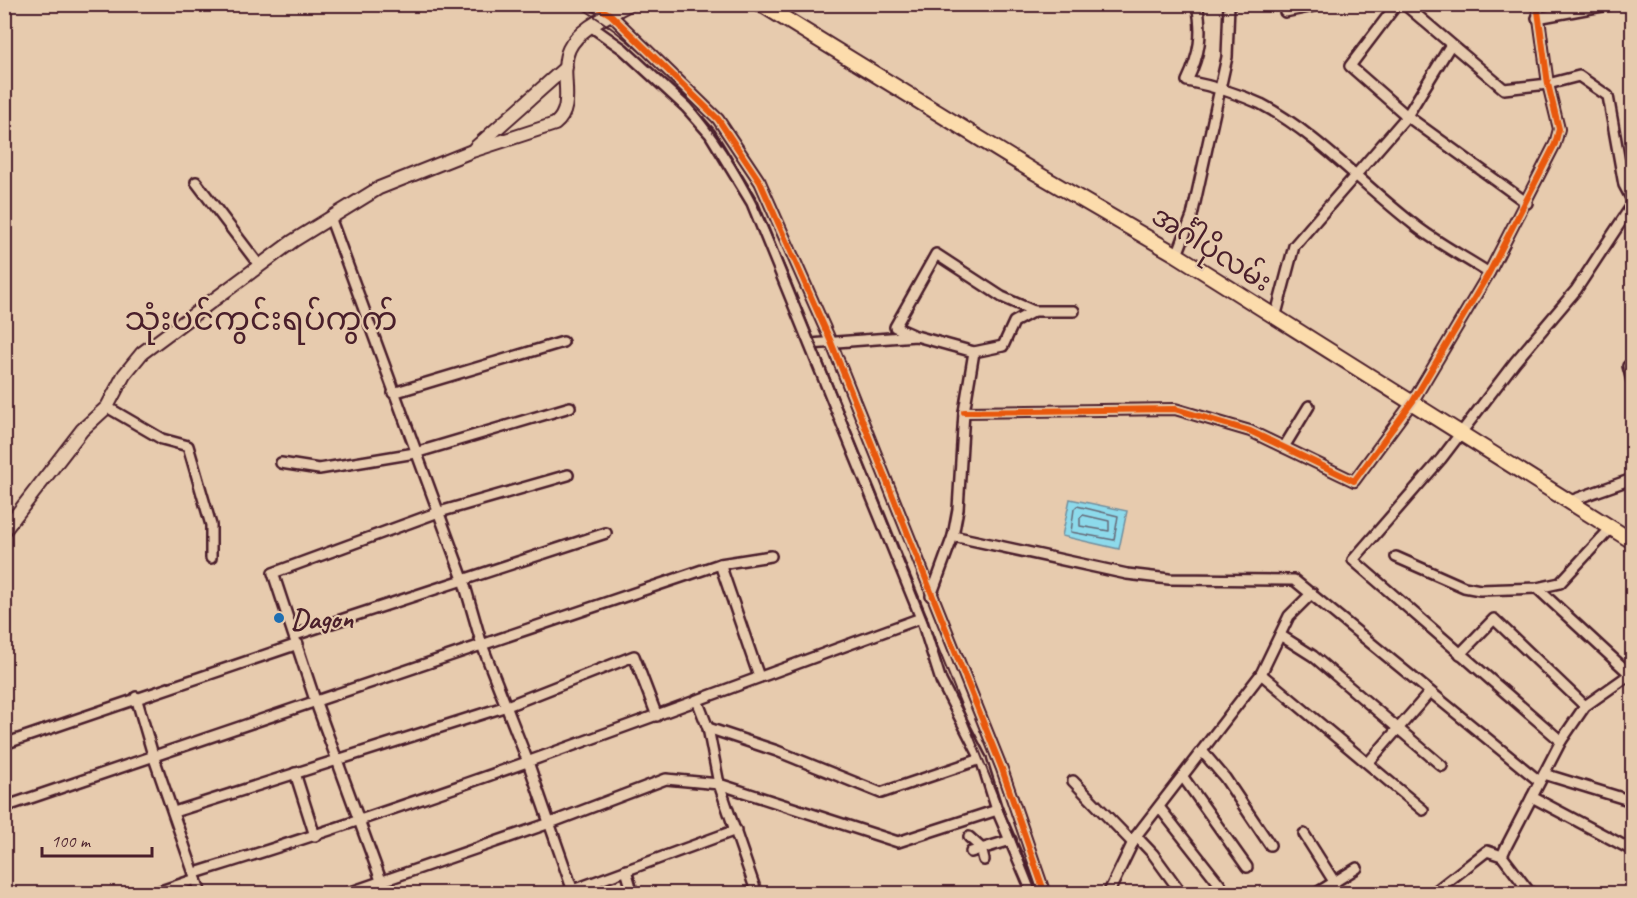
<svg xmlns="http://www.w3.org/2000/svg" width="1637" height="898" font-family="Caveat,'Noto Sans Myanmar',sans-serif">
<style>
.water{fill:#8ddaeb;stroke:#728f9e;stroke-width:1.5}
.lines{fill:none;stroke-linecap:round;stroke-linejoin:round}
.shore{stroke:#656a78;stroke-width:1.5}
.minor-casing{stroke:#4a1f2b;stroke-width:14}
.secondary-casing{stroke:#4a1f2b;stroke-width:16}
.primary-casing{stroke:#4a1f2b;stroke-width:18}
.minor{stroke:#e7cbae;stroke-width:9}
.secondary{stroke:#e7cbae;stroke-width:12}
.primary{stroke:#fcdcac;stroke-width:14}
.rail{stroke:#4a1f2b;stroke-width:2}
.cycleway-casing{stroke:#e7cbae;stroke-width:10}
.cycleway{stroke:#e8590c;stroke-width:6}
.poi-dot{fill:#1f6fb2;stroke:#e7cbae;stroke-width:2}
.labels{text-anchor:middle;stroke-width:4.5;stroke-linejoin:round;paint-order:stroke}
.street-label{font-size:28px;fill:#4a1f2b;stroke:#e7cbae}
.poi-label{font-size:28px;font-weight:bold;fill:#4a1f2b;stroke:#e7cbae;text-anchor:start}
.quarter-label{font-size:32px;fill:#4a1f2b;stroke:#e7cbae}
</style>
<rect width="100%" height="100%" fill="#e7cbae"/>
<filter id="ink" filterUnits="userSpaceOnUse"><feTurbulence type="fractalNoise" baseFrequency=".0167" numOctaves="2"/><feDisplacementMap in="SourceGraphic" scale="12" xChannelSelector="R" yChannelSelector="G"/><feConvolveMatrix kernelMatrix="1 2 1 2 8 2 1 2 1" color-interpolation-filters="sRGB"/></filter>
<g filter="url(#ink)">
<!-- water -->
<polygon class="water" points="1070,499 1127,511 1119,549 1062,536"/>
<g class="lines">
<!-- shore -->
<g class="shore">
<polygon points="1077,506 1118,516 1114,540 1071,532 1074,509"/>
<polygon points="1083,515 1109,521 1109,531 1080,526 1080,518"/>
</g>
<!-- minor casing -->
<g class="minor-casing">
<g id="minor">
<polyline points="593,4 611,15 718,119 760,182 831,342 1002,769 1045,894"/>
<path d="M 1197,4 C 1203,34 1200,54 1187,81 C 1212,86 1237,93 1261,104 C 1316,133 1363,185 1412,223 C 1435,242 1463,256 1489,273"/>
<polyline points="1397,4 1350,66 1407,116 1527,203"/>
<polyline points="1404,4 1504,89 1548,84 1579,76 1608,96 1624,185 1632,200"/>
<polyline points="1285,12 1324,4"/>
<polyline points="780,17 786,4"/>
<polyline points="1537,18 1613,4"/>
<polyline points="592,27 623,49 686,107 710,134 752,203 921,618 941,681 981,759 997,810 1033,894"/>
<polyline points="196,182 259,265"/>
<polyline points="330,217 463,579 482,645 528,762 574,894"/>
<polyline points="1177,255 1192,216 1227,57 1229,4"/>
<polyline points="1275,318 1294,246 1407,116 1450,46"/>
<polyline points="913,335 895,327 936,254 1002,297 1034,311"/>
<polyline points="810,344 916,336 974,352 1003,346 1014,322 1034,311 1074,311"/>
<polyline points="1628,366 1632,381"/>
<polyline points="393,393 563,342"/>
<polyline points="107,407 162,439 188,446 211,525 211,558"/>
<polyline points="964,412 1175,409 1250,431 1354,481 1413,401 1489,273 1555,144 1559,129 1548,84 1537,4"/>
<polyline points="1284,447 1309,406"/>
<polyline points="281,463 319,469 415,453 570,407"/>
<polyline points="1570,501 1632,479"/>
<polyline points="953,536 1127,574 1169,579 1294,580 1539,781"/>
<polyline points="1396,557 1464,587 1480,590 1537,588 1560,583 1611,528"/>
<polyline points="720,564 759,677"/>
<polyline points="1537,588 1630,674"/>
<polyline points="931,596 953,536 958,509 964,412 974,352"/>
<polyline points="295,635 606,533"/>
<polyline points="1280,635 1313,656 1442,766"/>
<polyline points="1460,654 1494,619 1585,706"/>
<polyline points="1261,674 1423,810"/>
<polyline points="136,697 153,755 201,894"/>
<polyline points="697,700 708,728 719,784 757,894"/>
<polyline points="708,728 777,751 881,793 981,759"/>
<polyline points="1561,741 1353,560 1441,459 1515,362 1576,290 1632,205"/>
<polyline points="4,744 298,644"/>
<polyline points="1202,751 1225,778 1270,845"/>
<polyline points="1368,763 1430,692"/>
<polyline points="295,773 315,836"/>
<polyline points="1544,774 1632,801"/>
<polyline points="1183,777 1247,867"/>
<polyline points="1073,781 1133,843"/>
<polyline points="1532,797 1632,850"/>
<polyline points="4,807 720,564 771,556"/>
<polyline points="1159,807 1221,886"/>
<polyline points="174,812 507,706 634,656 657,716"/>
<polyline points="1304,834 1335,883"/>
<polyline points="1136,836 1153,854 1182,894"/>
<polyline points="969,837 981,848 984,860"/>
<polyline points="971,852 1011,840"/>
<polyline points="626,870 633,894"/>
<path d="M 195,873 C 440,798 680,706 921,618"/>
<polyline points="152,894 196,879"/>
<polyline points="345,894 550,823 666,779 719,784 898,842 997,810"/>
<polyline points="386,894 315,700 273,573 436,513 568,475"/>
<polyline points="562,894 736,830"/>
<polyline points="1108,894 1136,836 1261,674 1289,616 1312,593"/>
<polyline points="1315,894 1357,868"/>
<polyline points="1432,894 1487,851 1502,856"/>
<polyline points="1531,894 1502,856 1506,847 1561,741 1585,706 1632,673"/>
</g>
</g>
<!-- secondary casing -->
<g class="secondary-casing">
<g id="secondary">
<polyline points="475,148 566,67"/>
<path d="M 4,531 L 82,430 L 107,407 L 124,375 L 142,353 L 293,241 L 379,188 L 472,151 L 555,124 C 577,107 558,73 569,49 C 579,28 610,15 629,4"/>
</g>
</g>
<!-- primary casing -->
<g class="primary-casing">
<polyline id="primary" points="761,4 1031,170 1177,255 1632,541"/>
</g>
<!-- minor -->
<use href="#minor" class="minor"/>
<!-- secondary -->
<use href="#secondary" class="secondary"/>
<!-- primary -->
<use href="#primary" class="primary"/>
<!-- rail -->
<path class="rail" d="M 575,4 C 649,48 711,117 751,193 C 766,220 776,249 789,277 L 1037,894"/>
<!-- cycleway casing -->
<g class="cycleway-casing">
<g id="cycleway">
<polyline points="593,4 611,15 718,119 760,182 831,342 1002,769 1045,894"/>
<polyline points="964,412 1175,409 1250,431 1354,481 1413,401 1489,273 1555,144 1559,129 1548,84 1537,4"/>
</g>
</g>
<!-- cycleway -->
<use href="#cycleway" class="cycleway"/>
</g>
</g>
<!-- markers -->
<circle class="poi-dot" cx="279" cy="618" r="6"/>
<g class="labels">
<!-- street labels -->
<g class="street-label">
<text transform="translate(1212 248) rotate(32)" y="10">အင်္ဂါပိုလမ်း</text>
</g>
<!-- poi labels -->
<g class="poi-label">
<text x="291" y="628">Dagon</text>
</g>
<!-- quarter labels -->
<g class="quarter-label">
<text x="261" y="330">သုံးပင်ကွင်းရပ်ကွက်</text>
</g>
</g>
<!-- margin -->
<rect width="1637" height="898" fill="none" stroke="#e7cbae" stroke-width="24"/>
<rect x="12" y="12" width="1613" height="874" fill="none" stroke="#4a1f2b" stroke-width="2" filter="url(#ink)"/>
<!-- scale -->
<path d="M42 847v9h110v-9" fill="none" stroke="#4a1f2b" stroke-width="3"/>
<text x="51" y="847" font-size="18" fill="#4a1f2b" stroke="#e7cbae" stroke-width="4.5" paint-order="stroke">100 m</text>
</svg>
